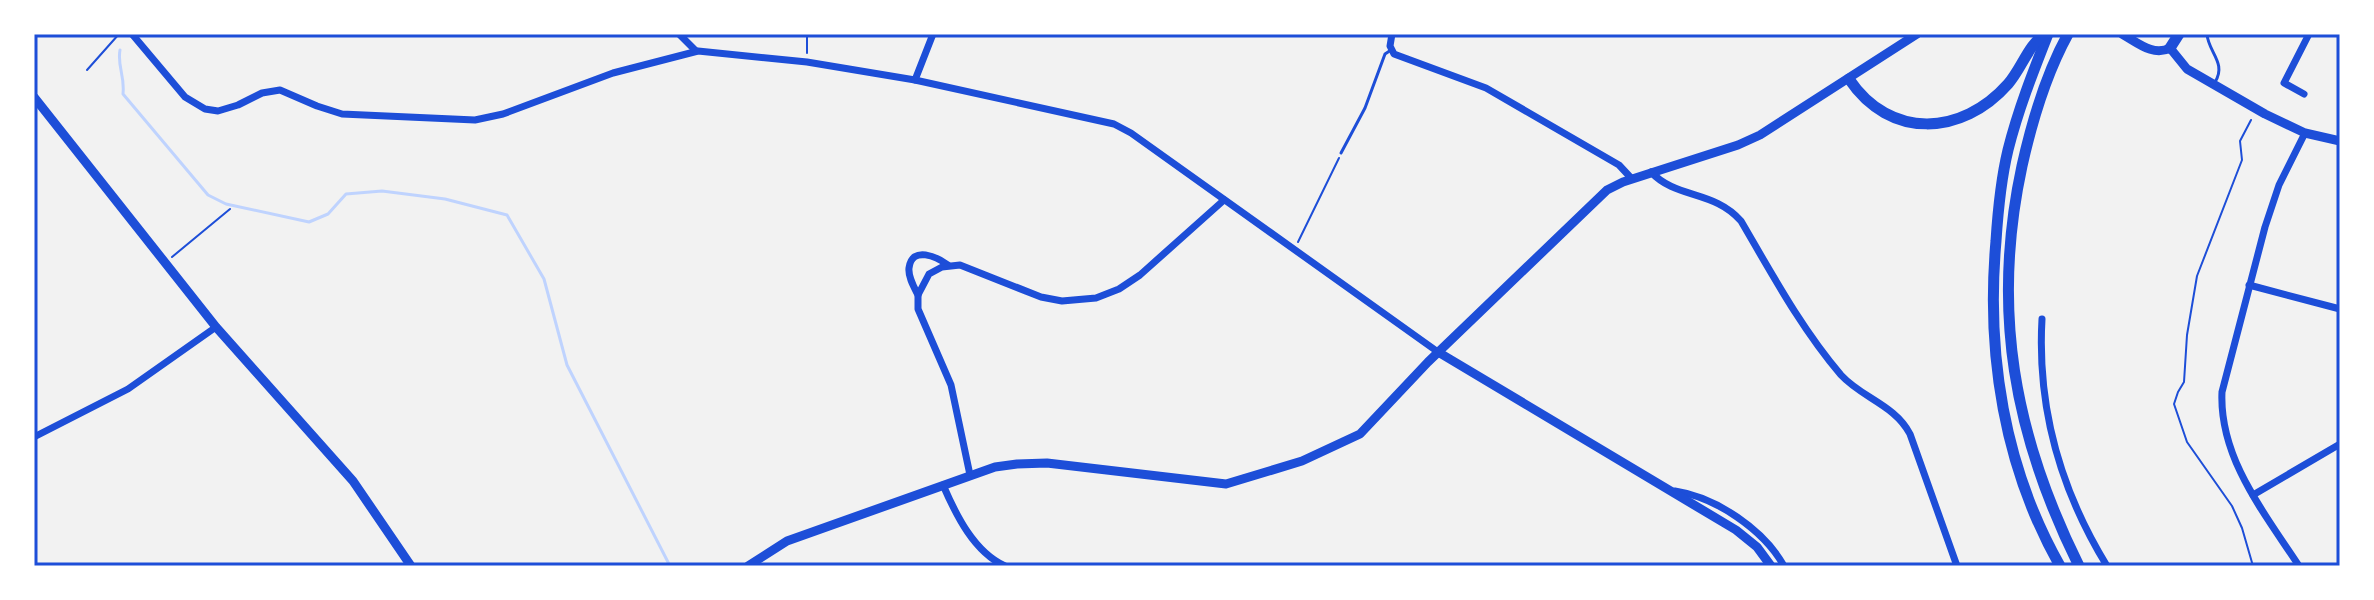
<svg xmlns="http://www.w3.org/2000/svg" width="2374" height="600" font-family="Ubuntu,sans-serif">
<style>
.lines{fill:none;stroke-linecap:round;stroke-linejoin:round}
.stream{stroke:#bfd3fe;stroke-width:3}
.path{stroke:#1d4ed8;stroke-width:2}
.service{stroke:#1d4ed8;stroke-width:3}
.minor{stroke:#1d4ed8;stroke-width:7}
.tertiary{stroke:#1d4ed8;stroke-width:9}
.trunk{stroke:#1d4ed8;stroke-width:11}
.neatline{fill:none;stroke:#1d4ed8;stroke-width:3}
</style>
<rect width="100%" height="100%" fill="#f2f2f2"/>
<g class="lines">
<!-- stream -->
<path class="stream" d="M 120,50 C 117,66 125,75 123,94 L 208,195 L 226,204 L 309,222 L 328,214 L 346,194 L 382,191 L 445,199 L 507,215 L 544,279 L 567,365 L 670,566"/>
<!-- path -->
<g class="path">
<polyline points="807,53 807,34"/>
<polyline points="87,70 119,34"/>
<polyline points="2251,120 2240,141 2242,160 2197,276 2187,335 2184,382 2178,392 2174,404 2187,442 2232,506 2242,528 2253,566"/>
<polyline points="1298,242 1339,158"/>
<polyline points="172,257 230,209"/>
</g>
<!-- service -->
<g class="service">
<path d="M 2207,34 C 2208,52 2227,63 2215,82"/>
<polyline points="1341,153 1365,108 1385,54 1391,50"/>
</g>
<!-- minor -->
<g class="minor">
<polyline points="132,34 185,97 205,109 218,111 238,105 262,93 280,90 317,106 342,114 475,120 503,114 613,73 698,51 807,62 915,80 1114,124 1131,133 1438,352"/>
<polyline points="679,34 696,51"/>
<polyline points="1392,34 1390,46 1394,54 1486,88 1619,165 1632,179"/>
<polyline points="915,80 933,34"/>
<polyline points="2304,94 2284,83 2309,34"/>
<path d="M 1651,172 C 1676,199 1714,190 1741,221 C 1772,274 1801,328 1841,375 C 1862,398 1895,405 1910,434 L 1957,566"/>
<polyline points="2249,285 2340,309"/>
<path d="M 918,295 C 914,287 908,277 909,268 C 912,245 937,257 948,265"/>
<path d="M 2042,319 C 2037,407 2061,491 2107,566"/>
<polyline points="34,437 128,389 216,327"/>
<polyline points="970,475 951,385 918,309 918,295 929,274 942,267 960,265 1041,297 1062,301 1096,298 1119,289 1140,275 1224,200"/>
<path d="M 943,485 C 956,515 974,552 1005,566"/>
<path d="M 1675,491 C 1716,497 1764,530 1784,566"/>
<polyline points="2253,495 2340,444"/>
<path d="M 2299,566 C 2265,514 2219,458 2222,392 L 2265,227 L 2279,185 L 2305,133"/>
</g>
<!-- tertiary -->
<g class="tertiary">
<path d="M 2122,34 C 2137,42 2153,57 2170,48 L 2187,69 L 2265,114 L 2305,133 L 2340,141"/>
<polyline points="34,97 216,327 353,481 411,566"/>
<polyline points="1438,352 1736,530 1757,547 1771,566"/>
<polyline points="748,566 787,541 995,467 1017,464 1047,463 1226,484 1302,461 1360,434 1428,362 1607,190 1623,182 1738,145 1760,135 1917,34"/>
</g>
<!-- trunk -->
<g class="trunk">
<path d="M 2048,34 C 2033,72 2018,110 2008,150 C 2001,179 1998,210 1996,241 C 1986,354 2004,467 2060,566"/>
<path d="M 2068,34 C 2046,74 2032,121 2022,166 C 1991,310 2014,435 2079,566"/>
<polyline points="2170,48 2179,34"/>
<path d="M 1849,79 C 1890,140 1962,136 2008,84 C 2022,68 2028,45 2045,34"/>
</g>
</g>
<!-- border -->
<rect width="2374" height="600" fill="none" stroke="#ffffff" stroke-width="72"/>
<rect x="36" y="36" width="2302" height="528" class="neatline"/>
</svg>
